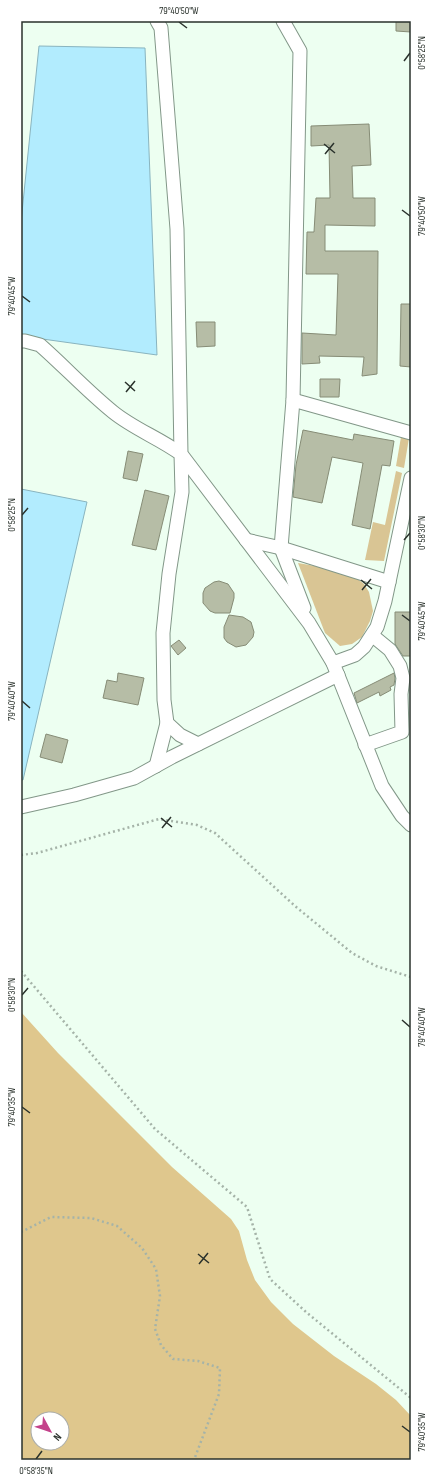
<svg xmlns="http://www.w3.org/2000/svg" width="432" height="1481" font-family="'Sofia Sans Condensed',sans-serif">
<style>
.green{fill:#d9c594}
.forest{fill:#dfc78d;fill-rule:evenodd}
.water{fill:#b2ecfe;stroke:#89b4bf}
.building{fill:#b6bda6;stroke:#868c76}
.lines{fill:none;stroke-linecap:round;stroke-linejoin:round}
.minor-casing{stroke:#829788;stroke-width:15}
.path{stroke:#a5b3a8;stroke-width:2.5;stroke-dasharray:2 3;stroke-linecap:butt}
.minor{stroke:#fff;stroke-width:13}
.ticks{fill:none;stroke:#2a322c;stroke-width:1.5}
.neatline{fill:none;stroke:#2a322c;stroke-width:1.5}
.ticks-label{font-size:10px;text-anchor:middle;fill:#2a322c}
</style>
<rect width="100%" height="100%" fill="#edfff1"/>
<!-- green -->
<g class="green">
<polygon points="401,437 409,438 404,468 396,466"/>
<polygon points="396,471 402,473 384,561 365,560 373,522 385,525"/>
<polygon points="298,563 349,572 364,584 369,592 373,611 370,621 362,637 352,644 340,646 325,633"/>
</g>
<!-- forest -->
<path class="forest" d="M 21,1012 L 58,1053 L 172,1167 L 231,1219 L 239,1231 L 247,1260 L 255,1280 L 271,1302 L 293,1324 L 334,1356 L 376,1384 L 396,1400 L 411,1416 L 411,1460 L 21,1460 ZM 38,1419 L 62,1419 L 62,1443 L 38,1443 Z"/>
<!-- water -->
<g class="water">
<polygon points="39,46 145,48 157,355 21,336 21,222"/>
<polygon points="21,489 87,502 23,780 21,780"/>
</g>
<!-- building -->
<g class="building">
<polygon points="396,21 411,21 411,32 396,31"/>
<polygon points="369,124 371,165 352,166 353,198 375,198 375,226 325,225 325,251 378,251 377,374 362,376 364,357 319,356 320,363 302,364 302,333 336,335 338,274 306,274 307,232 314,232 316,198 330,198 329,145 311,146 311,126"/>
<polygon points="401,304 411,304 411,367 400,366"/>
<polygon points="196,322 215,322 215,346 197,347"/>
<polygon points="320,379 340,379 339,397 320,397"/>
<polygon points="303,430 353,440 354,434 394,441 390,466 382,465 370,529 352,525 363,463 332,457 322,503 293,497 296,465"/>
<polygon points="128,451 143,454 137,481 123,478"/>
<polygon points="145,490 169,496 156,550 132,545"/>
<polygon points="219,581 228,584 234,593 234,598 230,613 215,613 210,611 203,603 203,593 205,588 214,582"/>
<polygon points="395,612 411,612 411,656 403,656 395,644"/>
<polygon points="229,615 243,617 251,622 254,632 253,637 246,645 236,647 227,642 224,638 224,627"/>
<polygon points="179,640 186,648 178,655 171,646"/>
<polygon points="118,673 144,678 138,705 103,698 107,680 117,682"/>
<polygon points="394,673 395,678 394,685 390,687 391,690 380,696 379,692 357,703 354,693"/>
<polygon points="46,734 68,740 62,763 40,757"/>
</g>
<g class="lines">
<!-- minor casing -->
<g class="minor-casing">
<g id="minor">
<polyline points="157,21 161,28 177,229 181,454 309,623 333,663 382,786 402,816 411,825"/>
<polyline points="283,21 300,51 293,400 281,548 304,608"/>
<path d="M 21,341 L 25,341 L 40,345 C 65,367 87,391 113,412 C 134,429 159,438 181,454 L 182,492 L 169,574 L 163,633 L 164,700 L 167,723 L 180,735 L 198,744"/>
<polyline points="293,400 411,433"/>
<polyline points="246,540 281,548 389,582"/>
<polyline points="333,663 355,655 364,647 377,627 385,601 411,478"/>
<polyline points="365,745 402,732 401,694 403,678 400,666 390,650 373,636"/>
<polyline points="156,766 167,723"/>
<polyline points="21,807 74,795 134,778 172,757 338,675"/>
</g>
</g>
<!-- path -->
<g class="path">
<polyline points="21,855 37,853 159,819 197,825 215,833 295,906 352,953 376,966 411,977"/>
<polyline points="21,971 155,1129 247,1207 270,1279 306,1312 411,1398"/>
<polyline points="21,1232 51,1217 91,1218 117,1226 142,1248 156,1269 160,1296 155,1329 161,1345 173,1359 198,1361 220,1368 219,1394 194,1460"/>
</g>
<!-- minor -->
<use href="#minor" class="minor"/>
</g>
<!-- ticks -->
<path class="ticks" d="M 179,22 L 187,28M 404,61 L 410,53M 324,144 L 335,153M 325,154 L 334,143M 402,210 L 410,216M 22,296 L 30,302M 125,382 L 135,391M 126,392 L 135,381M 22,515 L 28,508M 404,540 L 410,533M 361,580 L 372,589M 362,590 L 371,579M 402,615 L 410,621M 22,701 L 30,708M 161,818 L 172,827M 162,828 L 171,817M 22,995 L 28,988M 402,1020 L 410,1027M 22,1107 L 30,1113M 198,1254 L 209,1263M 199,1264 L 208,1253M 402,1426 L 410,1432M 36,1459 L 42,1451"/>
<!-- border -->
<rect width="432" height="1481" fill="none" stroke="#ffffff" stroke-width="44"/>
<!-- north arrow -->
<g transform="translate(50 1431) rotate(130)"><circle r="19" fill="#ffffff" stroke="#aaadab"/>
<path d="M0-3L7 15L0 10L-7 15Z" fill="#c4428b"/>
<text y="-6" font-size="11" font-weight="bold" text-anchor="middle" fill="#2a322c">N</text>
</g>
<rect x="22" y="22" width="388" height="1437" class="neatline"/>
<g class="ticks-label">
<text x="179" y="14">79°40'50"W</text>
<text transform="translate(421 53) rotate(-90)" y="4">0°58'25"N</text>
<text transform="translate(421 216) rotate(-90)" y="4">79°40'50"W</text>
<text transform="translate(11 296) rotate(-90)" y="4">79°40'45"W</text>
<text transform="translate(11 515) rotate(-90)" y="4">0°58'25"N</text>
<text transform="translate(421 533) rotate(-90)" y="4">0°58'30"N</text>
<text transform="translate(421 621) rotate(-90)" y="4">79°40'45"W</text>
<text transform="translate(11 701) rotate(-90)" y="4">79°40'40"W</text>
<text transform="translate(11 995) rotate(-90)" y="4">0°58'30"N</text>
<text transform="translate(421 1027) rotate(-90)" y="4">79°40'40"W</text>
<text transform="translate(11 1107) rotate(-90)" y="4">79°40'35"W</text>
<text transform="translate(421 1432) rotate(-90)" y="4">79°40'35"W</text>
<text x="36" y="1474">0°58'35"N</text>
</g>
</svg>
